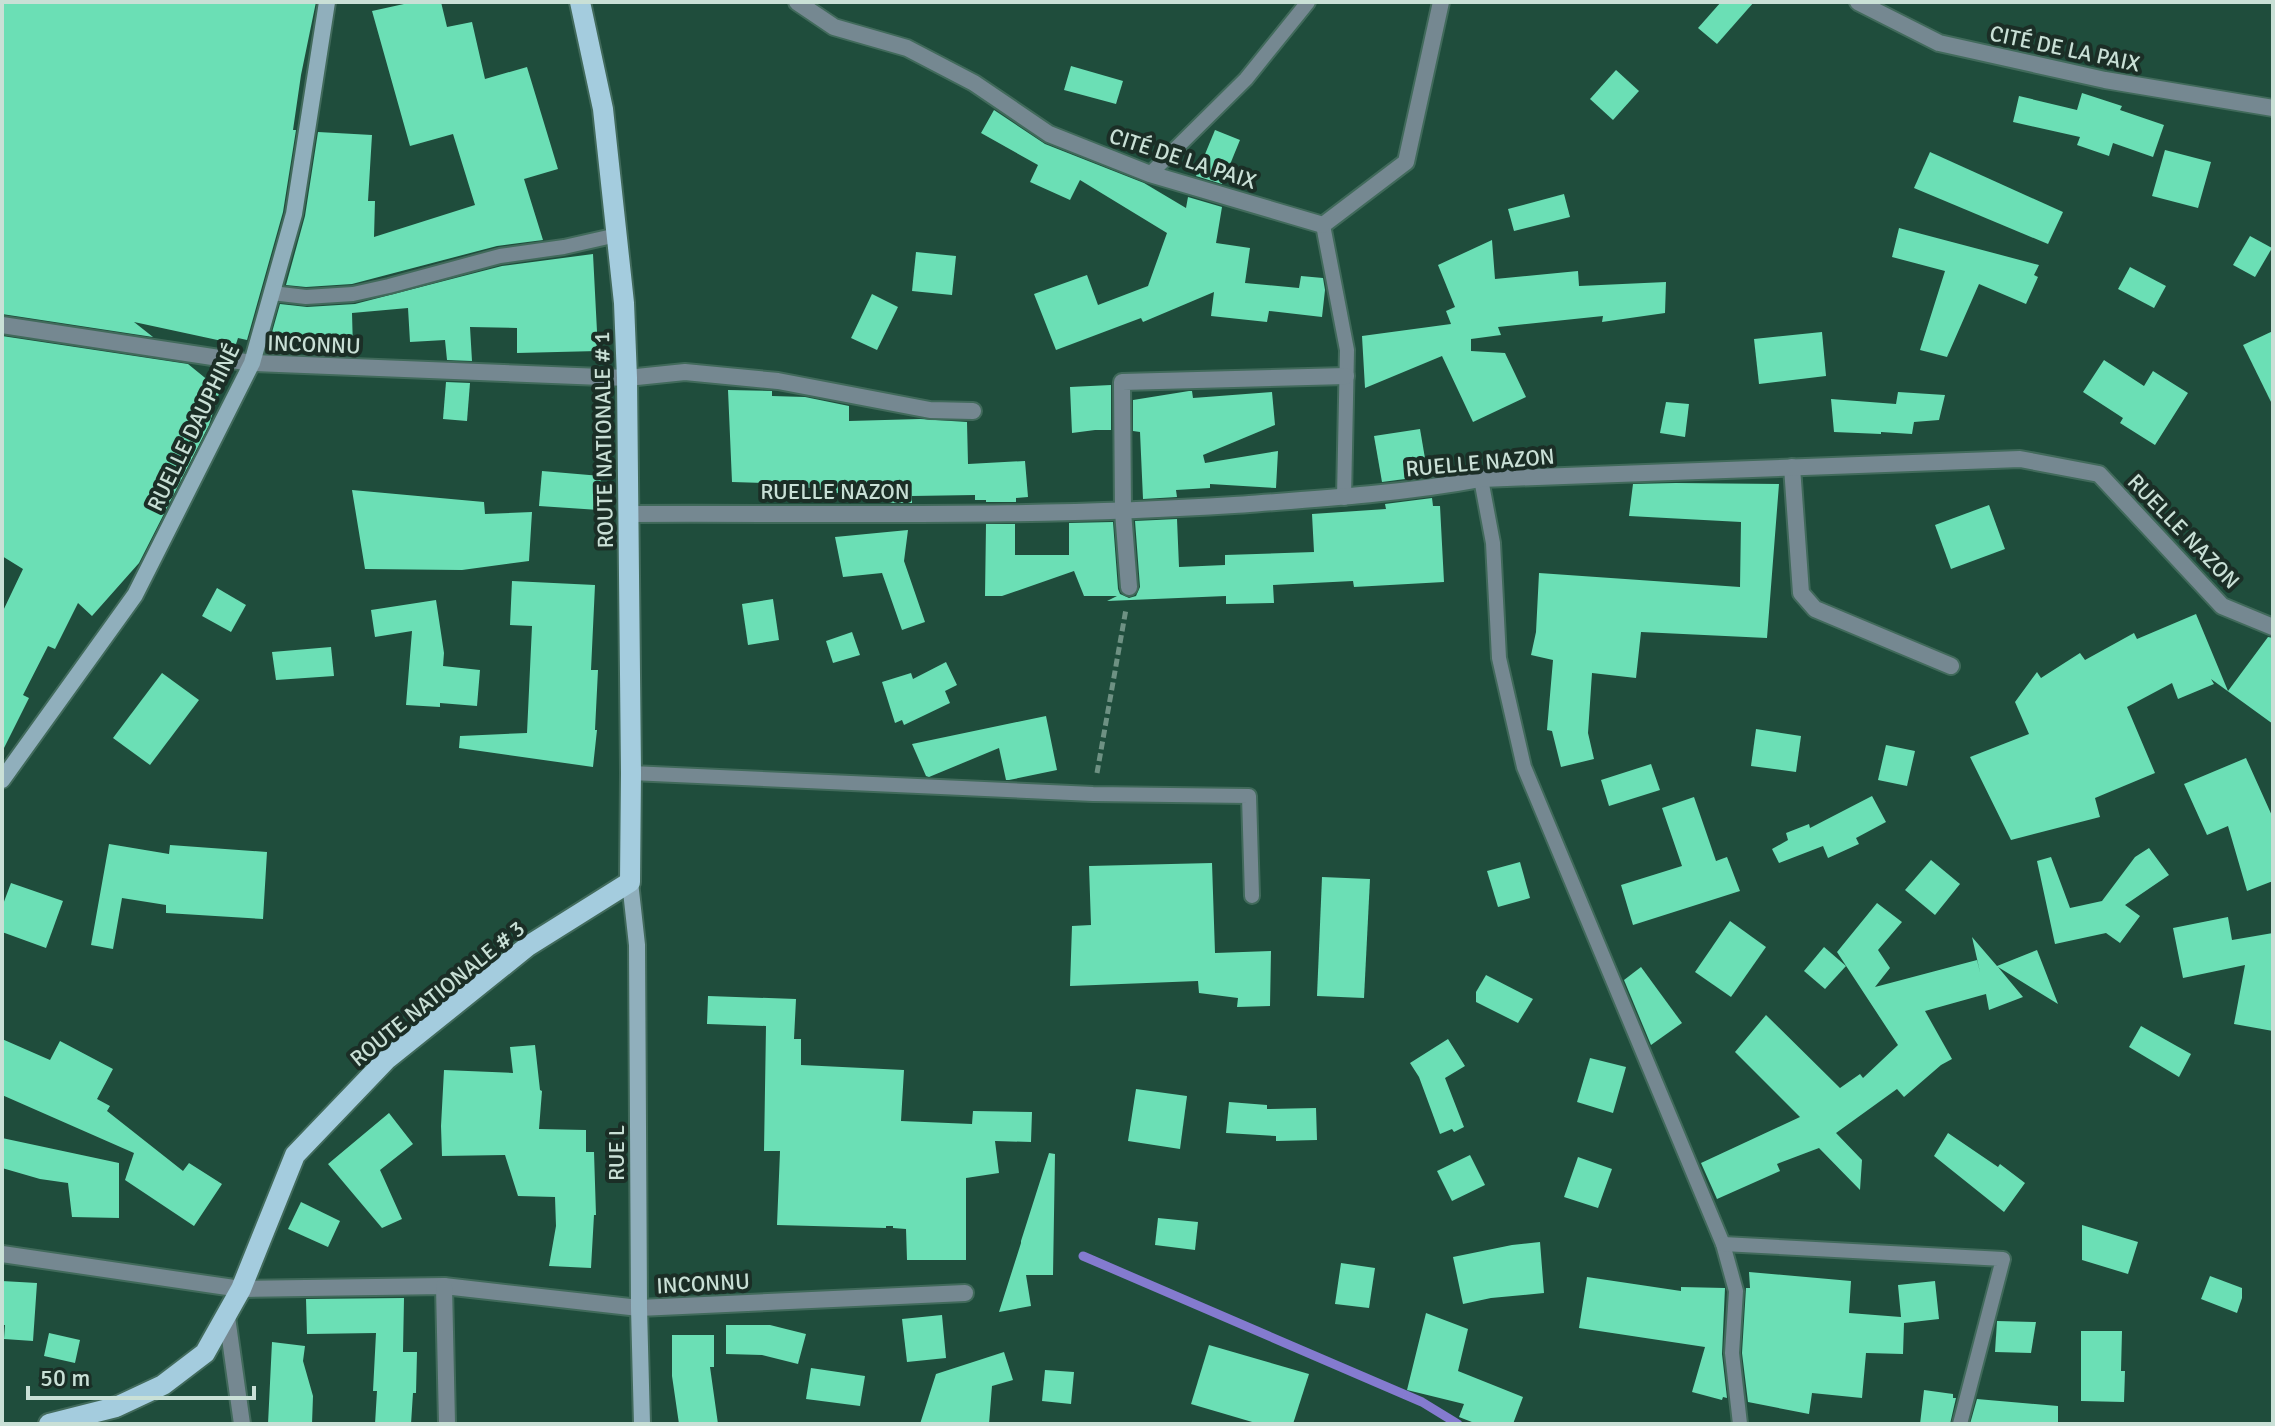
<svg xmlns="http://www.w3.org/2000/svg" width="2275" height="1426" font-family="Signika,sans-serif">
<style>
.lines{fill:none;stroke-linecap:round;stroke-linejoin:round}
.stream{stroke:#847bcf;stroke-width:9}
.building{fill:#6bdfb5}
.lane-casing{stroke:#416a5b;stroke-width:18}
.street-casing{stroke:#416a5b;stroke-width:20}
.secondary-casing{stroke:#416a5b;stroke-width:20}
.primary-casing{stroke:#416a5b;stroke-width:24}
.path{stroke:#6e9183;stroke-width:5;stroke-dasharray:8 4;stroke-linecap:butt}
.lane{stroke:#758891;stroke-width:14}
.street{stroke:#758891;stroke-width:16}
.secondary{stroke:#90afbc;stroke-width:16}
.primary{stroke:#a4ccde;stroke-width:20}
.labels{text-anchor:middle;stroke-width:8;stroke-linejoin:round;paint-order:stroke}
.street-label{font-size:22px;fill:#c9e0d6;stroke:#1b2e26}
</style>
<rect width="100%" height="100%" fill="#1f4d3c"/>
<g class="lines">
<!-- stream -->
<polyline class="stream" points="1083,1256 1422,1402 1458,1424"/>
</g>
<!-- building -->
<g class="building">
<polygon points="2,2 316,2 301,75 293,130 296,130 283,212 247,340 238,338 236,344 134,322 153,337 2,314"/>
<polygon points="413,2 441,2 447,27 472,22 485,79 527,67 558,169 524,179 543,240 497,246 352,284 306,287 286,285 305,216 318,132 372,135 368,201 375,201 374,237 475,205 453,134 410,146 372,11"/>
<polygon points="1721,2 1754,2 1717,44 1698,28"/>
<polygon points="1071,66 1123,81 1116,104 1064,90"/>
<polygon points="1616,70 1639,91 1613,120 1590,99"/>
<polygon points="2082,93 2122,106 2120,110 2164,125 2153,157 2113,143 2109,156 2077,145 2080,137 2013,122 2019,96 2077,110"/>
<polygon points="994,110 1045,144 1144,183 1186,208 1188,197 1222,207 1216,243 1250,248 1245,283 1299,288 1301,276 1323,278 1325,290 1322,317 1269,311 1267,322 1211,316 1214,292 1143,322 1141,318 1056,350 1034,294 1087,275 1098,305 1148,286 1167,233 1080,180 1070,200 1030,182 1038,165 981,133"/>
<polygon points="1215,130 1240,140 1222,184 1196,176"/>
<polygon points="2165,150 2211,162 2198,208 2152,196"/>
<polygon points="1930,152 2063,212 2048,244 1914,188"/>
<polygon points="1564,194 1570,217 1514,231 1508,209"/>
<polygon points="1899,228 2039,265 2034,275 2038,277 2026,304 1979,284 1947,357 1920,350 1945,271 1892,257"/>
<polygon points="2250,236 2272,248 2255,277 2233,265"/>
<polygon points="1492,240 1495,279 1578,271 1579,286 1666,282 1665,313 1602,322 1603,316 1498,327 1501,335 1471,339 1471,351 1505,353 1526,397 1473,422 1442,356 1365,388 1362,336 1451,324 1446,311 1455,307 1438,265"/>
<polygon points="916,252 956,256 952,295 912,291"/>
<polygon points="593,254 598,351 517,353 517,328 470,327 472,361 447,360 445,340 410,342 408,308 352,313 353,349 310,350 269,343 280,304 307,307 355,304 502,266"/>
<polygon points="2130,267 2166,286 2154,308 2118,289"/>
<polygon points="872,294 898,307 877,350 851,338"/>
<polygon points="2273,331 2273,406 2243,345"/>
<polygon points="1822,332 1826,376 1759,384 1754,339"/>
<polygon points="2,336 188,364 220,390 209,425 139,563 92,616 78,603 55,649 48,646 23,695 29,698 2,752 2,613 23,569 2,556"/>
<polygon points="2104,360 2144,386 2153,371 2188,393 2155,445 2120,423 2123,418 2083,392"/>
<polygon points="446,382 470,383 467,421 443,419"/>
<polygon points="1111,385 1111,430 1095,430 1072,433 1070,387"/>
<polygon points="728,390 772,391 772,396 805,397 849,406 849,421 920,419 967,422 968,464 1025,461 1028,497 1016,498 1016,502 986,502 986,500 975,500 975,495 912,496 912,503 894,503 793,485 776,484 775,481 765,483 732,482"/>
<polygon points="1189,391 1192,391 1193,398 1272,392 1275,425 1203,455 1205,463 1278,451 1276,488 1210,484 1210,488 1176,490 1177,497 1143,499 1140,432 1133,431 1133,400"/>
<polygon points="1898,392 1945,395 1939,420 1914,422 1912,434 1881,432 1881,434 1834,432 1831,399 1896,404"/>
<polygon points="1666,402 1689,404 1685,437 1660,433"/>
<polygon points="1420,429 1428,476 1382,482 1374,436"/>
<polygon points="542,471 601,476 599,510 539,506"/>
<polygon points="1676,483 1779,484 1767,638 1641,632 1636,678 1592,673 1588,733 1594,759 1561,767 1552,731 1547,730 1553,660 1531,655 1536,632 1539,573 1740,587 1741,522 1629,516 1633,484"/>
<polygon points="352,490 484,502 485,514 532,512 529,561 462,570 365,569"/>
<polygon points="1432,498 1433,506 1440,506 1444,582 1354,587 1353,581 1273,585 1274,603 1226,604 1226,596 1107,601 1117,596 1084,596 1074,571 1002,596 985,596 986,524 1015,524 1015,555 1069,555 1069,523 1113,522 1118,589 1120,594 1129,598 1136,596 1140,587 1135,521 1177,519 1179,567 1225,565 1225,555 1314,552 1312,514 1386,509 1385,504"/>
<polygon points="1989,505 2005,549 1951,569 1935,525"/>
<polygon points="908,530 904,561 925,622 902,630 882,573 843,577 835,537"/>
<polygon points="512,581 595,585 591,670 598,670 595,730 597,730 593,767 459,748 460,736 527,733 532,626 510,625"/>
<polygon points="217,588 246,605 231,632 202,616"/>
<polygon points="773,599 779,640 748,645 742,604"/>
<polygon points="436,600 444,653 443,666 480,670 477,706 440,703 440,707 406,705 412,631 375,637 371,610"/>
<polygon points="2196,614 2228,691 2268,637 2273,638 2273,724 2211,679 2214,684 2178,699 2172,683 2127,707 2155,773 2095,798 2100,817 2011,840 1970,757 2029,734 2015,702 2037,672 2041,678 2080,653 2085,660 2134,633 2137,639"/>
<polygon points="852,632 860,655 833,663 826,641"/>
<polygon points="331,647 334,676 276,680 272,652"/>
<polygon points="946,662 957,685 945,691 950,703 904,725 902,720 895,723 882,682 911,673 913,679"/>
<polygon points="162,673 199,700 150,765 113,738"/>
<polygon points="1046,716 1057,770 1009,780 1006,780 999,748 929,777 926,776 912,744"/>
<polygon points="1756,729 1801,736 1796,772 1751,766"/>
<polygon points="1886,745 1915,751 1907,786 1878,780"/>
<polygon points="2246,758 2273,818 2273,881 2247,891 2228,826 2207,835 2184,784"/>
<polygon points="1651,764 1660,790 1609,806 1601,780"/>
<polygon points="1872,796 1886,822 1856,838 1859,844 1828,858 1823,846 1779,863 1772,849 1788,840 1786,833 1809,824 1810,828"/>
<polygon points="1694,797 1716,861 1727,857 1740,891 1633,925 1621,885 1682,866 1662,808"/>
<polygon points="109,844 169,854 170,845 267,852 263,919 166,913 166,905 122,898 113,949 91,945"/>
<polygon points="2149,848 2169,875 2125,905 2140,916 2120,943 2106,933 2055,944 2037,861 2051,857 2070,908 2102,901 2135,857"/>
<polygon points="1931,860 1960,884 1935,915 1905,890"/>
<polygon points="1520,862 1530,898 1498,907 1487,871"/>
<polygon points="1212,863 1215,953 1271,951 1270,1006 1237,1007 1238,998 1199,993 1198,981 1070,986 1072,926 1091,925 1089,866"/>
<polygon points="1322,877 1370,879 1364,998 1317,996"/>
<polygon points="11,883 63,901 46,948 2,932 2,907"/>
<polygon points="1877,903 1902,922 1878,950 1890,968 1875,987 1977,960 1980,972 1972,937 1997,966 2037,950 2058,1004 1998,967 2023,997 1989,1010 1986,994 1925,1011 1952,1059 1941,1065 1904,1097 1897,1089 1836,1133 1862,1160 1860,1190 1819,1148 1777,1164 1780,1171 1717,1199 1701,1163 1800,1117 1735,1052 1766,1015 1840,1088 1860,1074 1863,1078 1898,1045 1837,952"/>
<polygon points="2228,917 2232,940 2273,933 2273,1031 2234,1024 2245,965 2183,978 2173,928"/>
<polygon points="1730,921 1766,947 1731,997 1695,972"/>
<polygon points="1824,947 1846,966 1825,989 1804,971"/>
<polygon points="1641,967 1682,1023 1651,1045 1624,980"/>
<polygon points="1486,975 1533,999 1518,1023 1476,1002 1476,992"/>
<polygon points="708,996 796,999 794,1039 801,1039 801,1065 904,1070 901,1121 972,1124 973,1111 1032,1112 1031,1142 995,1141 999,1173 966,1178 966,1260 907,1260 906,1229 893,1228 893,1226 886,1226 886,1228 777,1225 780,1151 764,1151 766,1026 707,1024"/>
<polygon points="2141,1026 2191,1054 2179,1077 2129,1047"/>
<polygon points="2,1039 50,1060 60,1041 113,1069 97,1099 110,1106 107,1111 183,1171 189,1163 222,1184 194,1226 125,1180 134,1153 2,1095"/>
<polygon points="1448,1039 1465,1066 1445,1078 1464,1127 1454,1132 1452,1129 1440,1134 1419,1077 1410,1063"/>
<polygon points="535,1045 540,1090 542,1091 539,1129 586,1130 586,1152 594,1152 596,1215 594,1215 591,1268 549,1266 556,1226 555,1197 518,1196 505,1155 442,1156 441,1126 444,1070 513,1073 510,1047"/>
<polygon points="1590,1058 1626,1067 1613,1113 1577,1102"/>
<polygon points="1136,1089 1187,1096 1180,1149 1128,1141"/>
<polygon points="1229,1102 1267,1105 1267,1109 1316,1108 1317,1140 1276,1141 1276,1136 1226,1133"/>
<polygon points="389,1113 413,1144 380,1170 402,1219 382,1228 328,1164"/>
<polygon points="1948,1133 1998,1167 2000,1164 2025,1183 2004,1212 1934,1156"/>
<polygon points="2,1138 119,1163 119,1218 72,1217 68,1183 40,1179 2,1168"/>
<polygon points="1049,1153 1055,1154 1053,1275 1026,1275 1031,1306 999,1312 1021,1243 1021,1247 1021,1241"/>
<polygon points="1470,1155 1485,1185 1452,1201 1437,1171"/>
<polygon points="1578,1157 1612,1169 1598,1208 1564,1197"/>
<polygon points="301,1202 340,1221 328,1247 288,1229"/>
<polygon points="1158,1218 1198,1222 1195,1250 1155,1245"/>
<polygon points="2082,1225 2138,1242 2128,1274 2082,1260"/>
<polygon points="1540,1242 1544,1293 1491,1298 1463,1304 1453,1257 1512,1245"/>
<polygon points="1341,1263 1375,1268 1369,1308 1335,1304"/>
<polygon points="1749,1272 1851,1281 1849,1313 1901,1317 1898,1285 1935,1281 1939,1319 1904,1323 1903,1354 1866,1353 1862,1398 1812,1393 1809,1414 1748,1402 1742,1353 1746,1288 1750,1288"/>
<polygon points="2210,1276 2242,1288 2242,1298 2237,1313 2201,1299"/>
<polygon points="1587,1277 1681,1291 1681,1287 1725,1288 1722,1354 1727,1398 1723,1397 1722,1400 1692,1392 1705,1347 1579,1328"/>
<polygon points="2,1281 37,1283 33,1341 4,1339 5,1325 2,1325"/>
<polygon points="404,1298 403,1352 417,1352 416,1393 413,1393 411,1424 375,1424 377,1391 373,1391 376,1333 307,1334 306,1299"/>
<polygon points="1426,1313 1468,1329 1458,1371 1523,1397 1513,1424 1477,1424 1459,1417 1464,1404 1407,1390"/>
<polygon points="942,1315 946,1358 907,1362 902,1319"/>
<polygon points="1997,1321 2036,1322 2031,1353 1995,1352"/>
<polygon points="726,1325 770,1325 806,1334 798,1364 762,1355 726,1354"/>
<polygon points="2081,1331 2122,1331 2121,1371 2125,1371 2124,1402 2081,1401"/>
<polygon points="49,1333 80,1340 75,1363 44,1356"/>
<polygon points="672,1335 714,1335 714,1367 710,1367 718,1424 679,1424 672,1376"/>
<polygon points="272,1342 305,1346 303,1361 313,1396 312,1424 268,1424"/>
<polygon points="1209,1345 1309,1374 1293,1424 1259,1424 1191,1404"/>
<polygon points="1004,1352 1013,1380 992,1386 989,1424 920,1424 936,1374"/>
<polygon points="811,1368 865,1376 860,1406 806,1399"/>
<polygon points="1045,1370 1074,1372 1071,1404 1042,1401"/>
<polygon points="1924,1390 1953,1394 1953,1398 1956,1398 1950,1424 1920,1424"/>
<polygon points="1977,1399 2058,1406 2058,1424 1970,1424"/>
</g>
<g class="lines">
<!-- lane casing -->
<g class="lane-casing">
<g id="lane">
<polyline points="1150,174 1246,79 1308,2"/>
<polyline points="1323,225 1347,350 1344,498"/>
<polyline points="272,293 306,297 353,294 389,286 500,256 564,247 617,235"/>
<polyline points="1481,479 1493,543 1499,658 1524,767 1723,1244 1736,1291 1732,1353 1740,1424"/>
<polyline points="631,773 1093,794 1249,796 1252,896"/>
<polyline points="1723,1244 2003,1259 1960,1424"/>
</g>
</g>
<!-- street casing -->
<g class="street-casing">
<g id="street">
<polyline points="797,2 834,27 907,48 974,83 1049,134 1150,174 1323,225 1406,162 1441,2"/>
<polyline points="1858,2 1939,43 2105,80 2273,108"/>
<polyline points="2,325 252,363 627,378 685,372 778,381 930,410 973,411"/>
<polyline points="1792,467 1801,593 1815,609 1951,666"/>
<path d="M 628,514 C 830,513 1033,518 1234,505 C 1317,499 1400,494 1481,479 L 2020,459 L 2099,474 L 2222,606 L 2273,627"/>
<polyline points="1129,587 1123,512 1122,382 1346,376"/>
<polyline points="2,1254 241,1289 444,1286 639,1308 965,1293"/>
<polyline points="444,1286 447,1424"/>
<polyline points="227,1317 242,1424"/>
</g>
</g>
<!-- secondary casing -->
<g class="secondary-casing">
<g id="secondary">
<polyline points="2,780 135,595 252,363 294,214 327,2"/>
<polyline points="630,882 637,945 639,1308 642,1424"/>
</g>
</g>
<!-- primary casing -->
<g class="primary-casing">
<polyline id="primary" points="49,1424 116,1407 163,1385 205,1353 241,1289 295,1155 386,1060 528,946 630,882 631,773 627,378 624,303 603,109 580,2"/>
</g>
<!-- path -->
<polyline class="path" points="1097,773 1126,609"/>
<!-- lane -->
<use href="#lane" class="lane"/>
<!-- street -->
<use href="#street" class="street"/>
<!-- secondary -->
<use href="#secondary" class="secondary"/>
<!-- primary -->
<use href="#primary" class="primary"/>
</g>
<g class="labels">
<!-- street labels -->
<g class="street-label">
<text transform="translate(2065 48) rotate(12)" y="8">CITÉ DE LA PAIX</text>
<text transform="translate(1183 158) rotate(18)" y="8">CITÉ DE LA PAIX</text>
<text transform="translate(314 344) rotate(2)" y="8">INCONNU</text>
<text transform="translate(193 427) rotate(-64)" y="8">RUELLE DAUPHINÉ</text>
<text transform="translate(603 440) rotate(-91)" y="8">ROUTE NATIONALE # 1</text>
<text transform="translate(1480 462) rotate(-5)" y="8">RUELLE NAZON</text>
<text x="835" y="499">RUELLE NAZON</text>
<text transform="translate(2184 531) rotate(46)" y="8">RUELLE NAZON</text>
<text transform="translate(437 993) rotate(-39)" y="8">ROUTE NATIONALE # 3</text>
<text transform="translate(616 1153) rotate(-90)" y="8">RUE L</text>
<text transform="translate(703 1283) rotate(-3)" y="8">INCONNU</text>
</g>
</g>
<!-- border -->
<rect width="2275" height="1426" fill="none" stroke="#c9e0d6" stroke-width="8"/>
<!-- scale -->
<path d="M28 1386v12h226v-12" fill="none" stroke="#c9e0d6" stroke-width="4"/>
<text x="40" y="1386" font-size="24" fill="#c9e0d6" stroke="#1b2e26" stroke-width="6" paint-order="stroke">50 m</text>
</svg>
